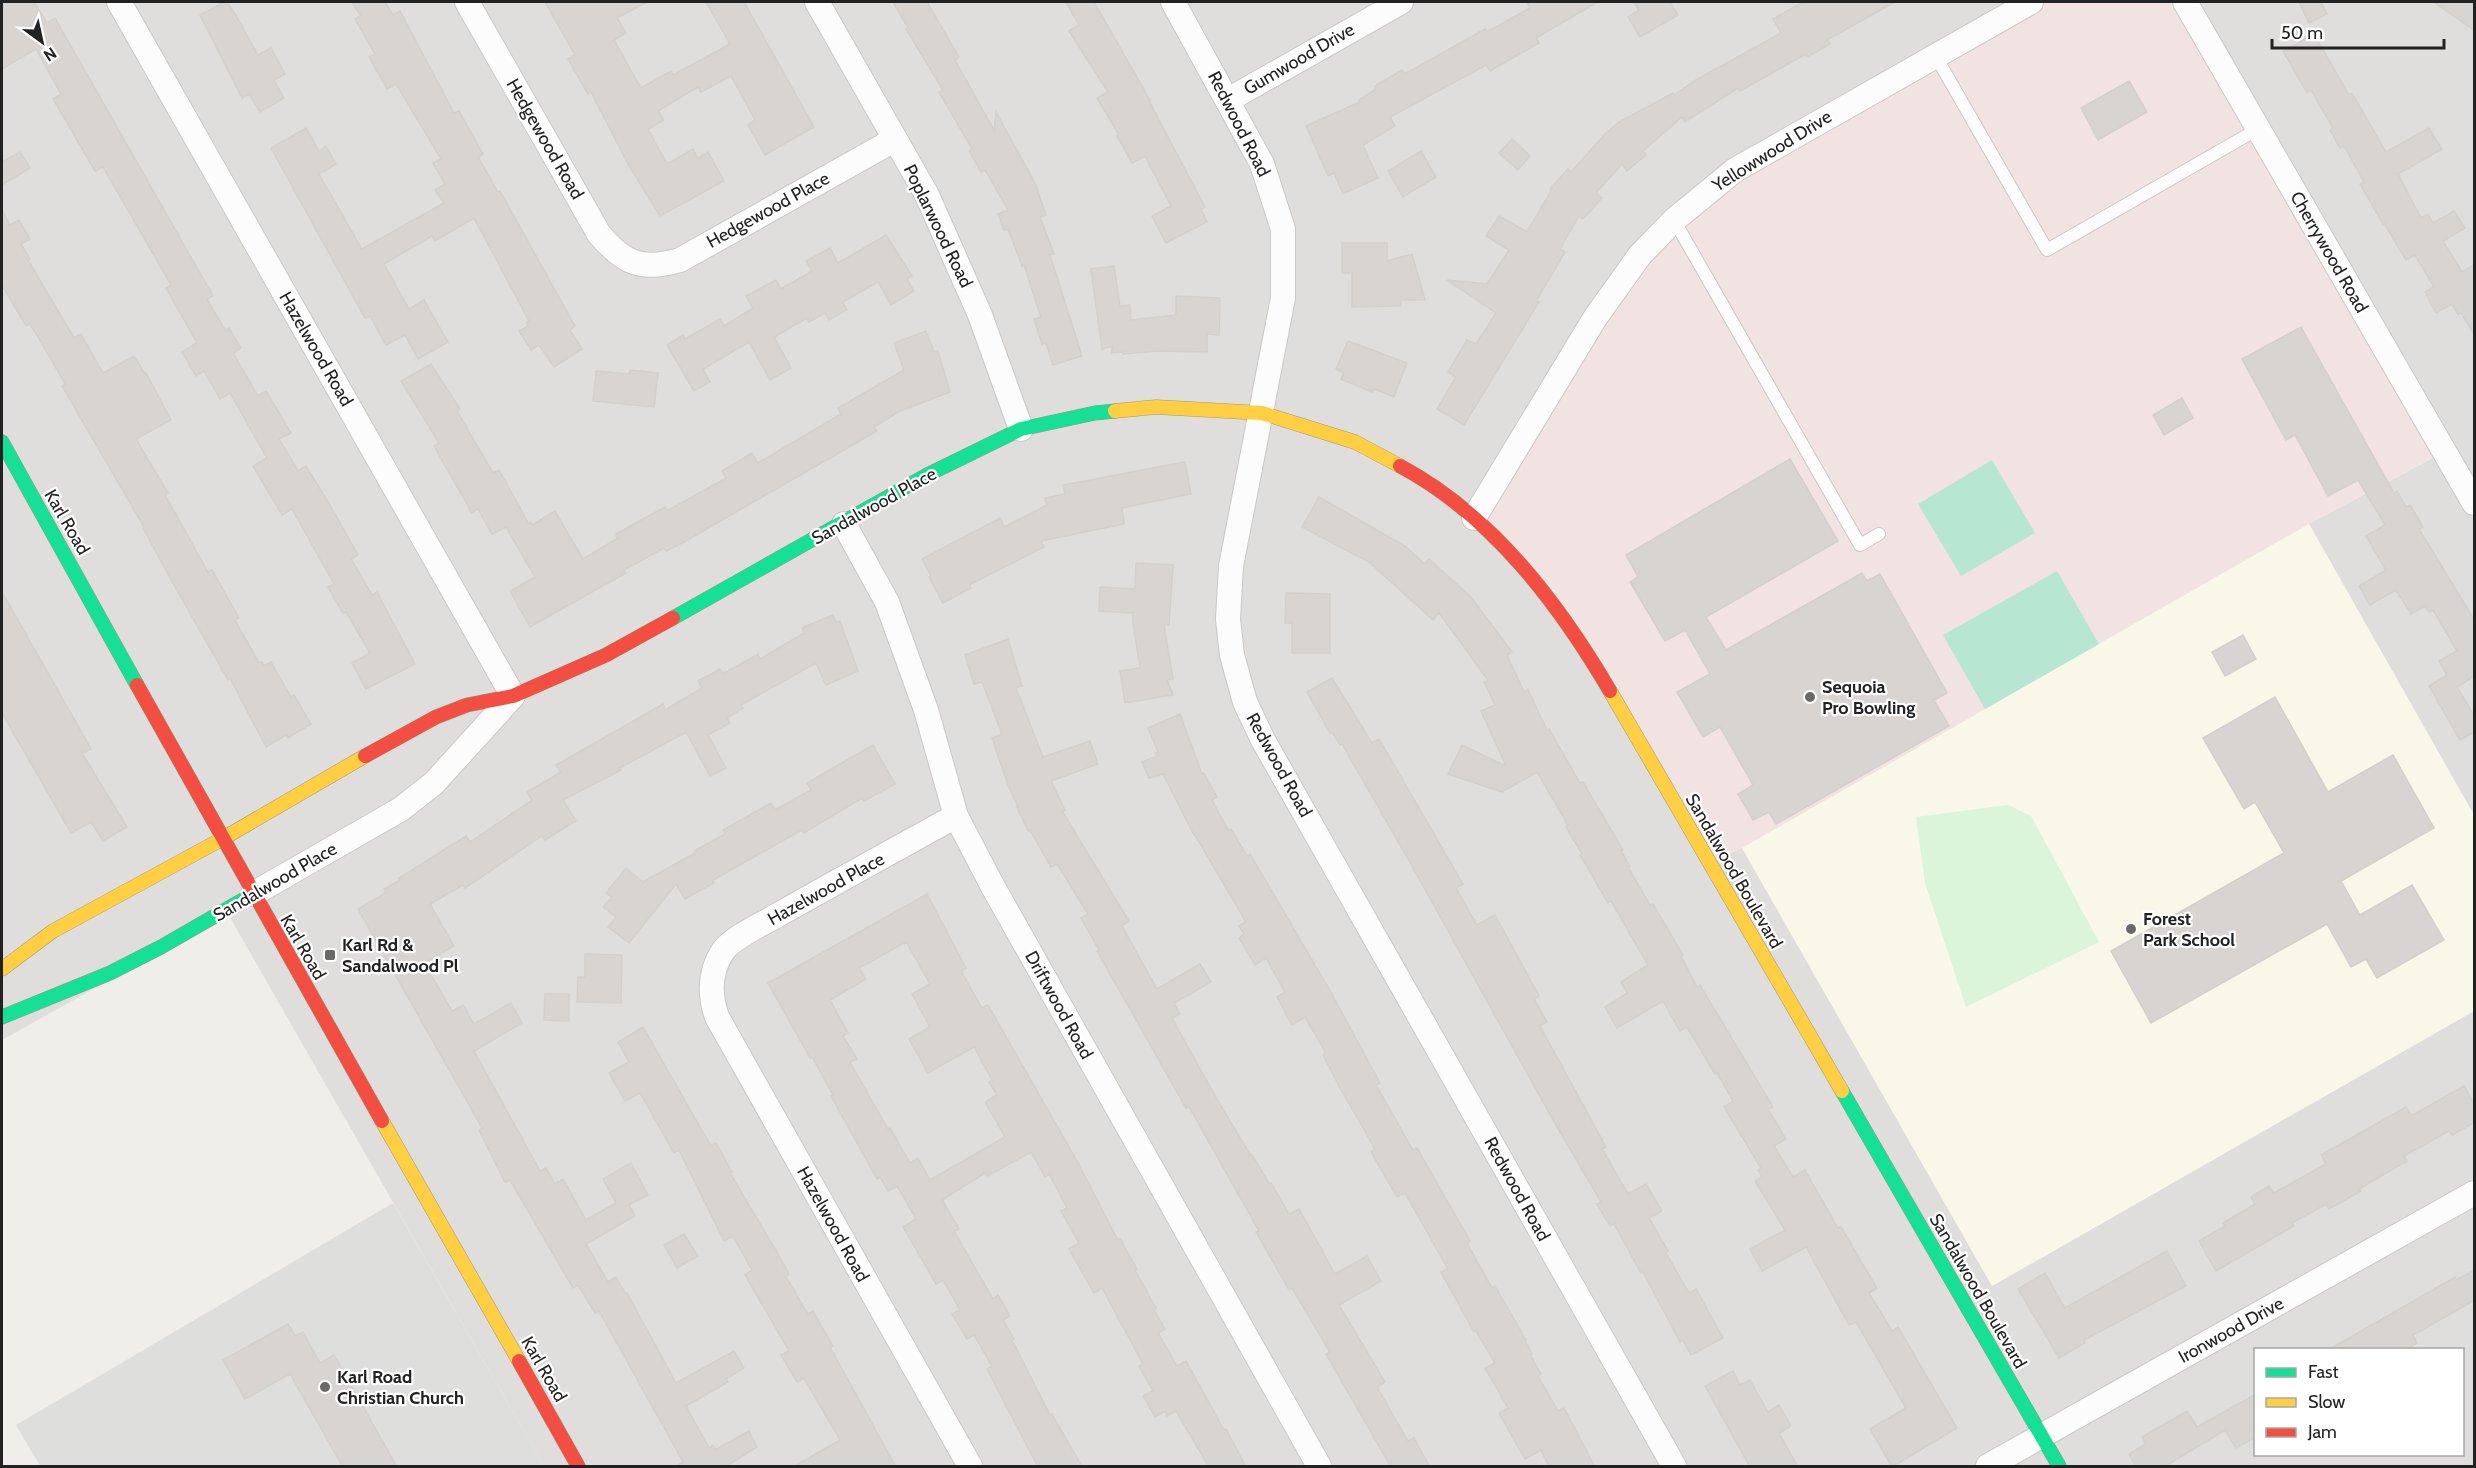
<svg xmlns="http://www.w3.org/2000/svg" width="2476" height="1468" font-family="Cabin,sans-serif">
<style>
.residential{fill:#dfdedc;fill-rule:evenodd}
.commercial{fill:#f1e3e1}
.education{fill:#f8f7e8}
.religious{fill:#dededc}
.park{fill:#daf5da}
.pitch{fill:#b7e6d2}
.building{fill:#d7d4d2;stroke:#d3d0cc;stroke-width:1.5;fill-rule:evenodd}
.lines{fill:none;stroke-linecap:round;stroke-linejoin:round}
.lane-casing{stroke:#c9c8c7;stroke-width:14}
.street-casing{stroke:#c9c8c7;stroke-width:26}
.fast-casing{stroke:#999a82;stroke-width:15}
.slow-casing{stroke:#999a82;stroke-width:15}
.jam-casing{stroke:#999a82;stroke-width:15}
.lane{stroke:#fdfcfc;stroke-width:12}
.street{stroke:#fdfcfc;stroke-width:24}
.fast{stroke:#16e098;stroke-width:14}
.slow{stroke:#ffcf43;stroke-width:14}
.jam{stroke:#f24e42;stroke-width:14}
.poi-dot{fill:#6a6968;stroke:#fff;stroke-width:2}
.labels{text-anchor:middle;stroke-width:4.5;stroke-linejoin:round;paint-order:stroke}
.street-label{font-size:18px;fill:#222;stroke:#fff}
.poi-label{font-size:18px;font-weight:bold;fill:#222;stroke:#fff;text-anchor:start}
</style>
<rect width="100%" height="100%" fill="#f0eeeb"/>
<!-- residential -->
<g class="residential">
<path d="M 2,2 L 2028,2 L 1532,578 L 1709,863 L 1742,848 L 1992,1286 L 2474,1011 L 2474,1466 L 544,1466 L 228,914 L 2,1040 ZM 2256,1350 L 2462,1350 L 2462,1454 L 2256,1454 Z"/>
<polygon points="2184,2 2474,2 2474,815 2309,524 2442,453"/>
</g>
<!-- commercial -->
<polygon class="commercial" points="2028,2 2184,2 2442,452 2309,524 1742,848 1708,863 1578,634 1476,521 1661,221"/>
<!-- education -->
<polygon class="education" points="2309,524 2474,815 2474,1011 1992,1286 1742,848"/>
<!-- religious -->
<polygon class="religious" points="393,1203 544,1466 40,1466 16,1425"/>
<!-- park -->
<polygon class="park" points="2008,805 2031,816 2099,942 1966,1007 1925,883 1916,817"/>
<!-- pitch -->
<g class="pitch">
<polygon points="1992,460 2035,533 1961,576 1918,504"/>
<polygon points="2057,571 2099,644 1985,709 1943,635"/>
</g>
<!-- building -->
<g class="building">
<polygon points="2,2 34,2 47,23 55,18 213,296 207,299 225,330 229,328 241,348 233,353 258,396 266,391 291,433 279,439 298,471 306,466 330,505 358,555 351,559 372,595 377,592 415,664 366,689 352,663 370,653 346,612 343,613 328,587 334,584 292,509 282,515 253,466 267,458 230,393 220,399 204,371 196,376 182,352 197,343 166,288 171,285 103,167 95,171 53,99 61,94 36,49 2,69"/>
<polygon points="224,2 227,2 235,14 258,55 271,48 285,74 274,80 284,98 260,112 249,94 242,98 200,15"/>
<polygon points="352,2 385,2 393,15 400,11 454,113 459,111 483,154 478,157 498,192 500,191 575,326 570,330 582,349 554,367 539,345 531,350 519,331 528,326 526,323 529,321 474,218 435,241 432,236 384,264 409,309 424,300 448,342 418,359 405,335 386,345 370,316 365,318 304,208 271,148 306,128 319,151 326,146 336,164 319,174 362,249 444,203 435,190 445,184 433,163 441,159 396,84 387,89 369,57 375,54 355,19 361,16"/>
<polygon points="545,2 647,2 617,18 626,33 614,40 641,88 671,71 673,75 730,44 706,2 744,2 814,127 765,155 748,125 755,120 731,76 701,92 698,87 658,111 664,120 648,129 667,164 693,149 698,158 708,152 724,181 660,216 629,166 591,92 588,94 568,59 575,55"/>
<polygon points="893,2 927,2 959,57 955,60 994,130 996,112 1035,183 1046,215 1040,217 1054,254 1050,255 1082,356 1053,365 1046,343 1042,344 1034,319 1041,317 1024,265 1022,266 1008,229 1004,230 998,214 1008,210 985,170 981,172 969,151 972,149 939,92 943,90 906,29 908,28"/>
<polygon points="1066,2 1094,2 1150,100 1149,101 1205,207 1201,209 1207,222 1166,243 1152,216 1171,206 1145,156 1132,163 1117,136 1119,135 1097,98 1108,92 1069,31 1079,25"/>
<polygon points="1527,2 1598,2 1536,38 1539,43 1490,71 1486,65 1390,117 1395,126 1363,145 1378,178 1343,194 1334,173 1328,176 1306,126 1360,102 1359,100 1376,89 1375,86 1402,70 1405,74 1485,29 1487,32 1530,8"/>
<polygon points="1634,2 1670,2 1678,15 1640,37 1628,17 1639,10"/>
<polygon points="1803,2 1895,2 1827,40 1830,44 1807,57 1806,54 1740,91 1738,88 1685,122 1682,117 1643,151 1646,155 1627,171 1622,164 1596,193 1602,198 1583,219 1579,216 1560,249 1565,252 1536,301 1539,302 1464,425 1437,409 1456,377 1448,372 1467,340 1476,344 1496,313 1447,280 1487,284 1509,250 1486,236 1499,216 1527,232 1551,191 1550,189 1568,169 1571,172 1605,134 1619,122 1673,93 1674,95 1696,80 1781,33 1773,19"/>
<polygon points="2299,2 2321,2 2327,14 2309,23"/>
<polygon points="2434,2 2475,2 2475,31"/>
<polygon points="2314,34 2349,95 2352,93 2386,152 2429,128 2442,149 2398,174 2421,218 2428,214 2433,223 2454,211 2465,228 2443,241 2462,272 2475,264 2475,336 2461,313 2458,314 2452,304 2436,313 2425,292 2434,287 2415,255 2406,260 2384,223 2383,224 2360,184 2364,182 2344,146 2340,148 2330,130 2333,128 2311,90 2307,93 2283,51"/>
<polygon points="2129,81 2147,112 2098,140 2081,108"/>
<polygon points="1512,139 1530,156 1518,170 1499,153"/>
<polygon points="1421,151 1436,177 1403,197 1388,171"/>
<polygon points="20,152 30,168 2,185 2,162"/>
<polygon points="2,210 10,225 19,220 30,239 21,244 30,259 28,260 74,338 81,334 103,373 134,356 145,374 146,373 171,420 136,439 168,493 165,495 208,572 212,570 239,618 235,620 259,663 262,662 264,666 271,662 291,697 294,695 311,724 288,738 286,735 266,747 230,678 228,680 170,578 143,528 144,527 62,386 65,384 38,337 30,324 26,326 2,285"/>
<polygon points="886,235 912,276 907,279 914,291 891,305 878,282 843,302 847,310 829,320 825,313 809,322 807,318 774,337 791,368 770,380 749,342 703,369 710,382 694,391 667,345 683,335 685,339 720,319 724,326 753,308 746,296 776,280 781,289 812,271 806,261 830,248 838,263"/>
<polygon points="1342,243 1387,243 1387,261 1412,254 1425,300 1401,300 1401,306 1352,307 1352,273 1342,273"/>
<polygon points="1114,266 1120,306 1130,305 1131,320 1176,315 1176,296 1220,298 1219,335 1207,334 1207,352 1159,351 1123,354 1123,352 1112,353 1112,346 1102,349 1091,269"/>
<polygon points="2301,327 2394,493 2397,491 2406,507 2410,505 2423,527 2419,529 2475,621 2475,680 2473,677 2457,687 2475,717 2475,732 2460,740 2429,686 2447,675 2439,661 2457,651 2433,610 2429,612 2425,606 2411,614 2396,590 2370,605 2359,586 2386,570 2366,536 2385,525 2358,480 2328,496 2295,435 2286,440 2242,359"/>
<polygon points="926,331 934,352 938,351 950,392 900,411 874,427 877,431 684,542 666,551 664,548 624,570 626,573 530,627 510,591 535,577 506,527 492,534 478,509 472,513 434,446 439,443 401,381 431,364 460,409 457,411 493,473 499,470 529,524 531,522 532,525 555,511 583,559 618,538 616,534 643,519 665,507 667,511 726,478 722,471 752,453 758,463 841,414 838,408 904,370 894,343"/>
<polygon points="1348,341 1407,363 1394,397 1374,389 1372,392 1341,379 1344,373 1336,369"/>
<polygon points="630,370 658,373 654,407 593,401 596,371 629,374"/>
<polygon points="2182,398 2193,418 2164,435 2153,415"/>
<polygon points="1790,459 1838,541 1706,617 1726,650 1862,573 1867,581 1880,574 1947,693 1934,700 1949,726 1776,824 1769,812 1753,820 1738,794 1753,785 1720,727 1703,737 1677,692 1710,674 1685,630 1665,641 1630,582 1638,577 1626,555"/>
<polygon points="1185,462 1191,494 1122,508 1124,524 1041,541 1044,547 969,585 971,588 943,603 929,577 931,576 922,559 1000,518 1004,527 1047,505 1045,498 1065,494 1063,485"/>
<polygon points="1319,497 1405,546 1425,564 1429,559 1471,597 1512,652 1507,655 1524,692 1528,690 1547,730 1549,729 1580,783 1583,782 1623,850 1621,851 1630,866 1628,867 1650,905 1653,904 1683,955 1681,956 1697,987 1700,985 1773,1107 1768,1109 1786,1139 1774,1146 1793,1177 1805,1170 1838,1228 1841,1227 1877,1288 1869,1293 1892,1331 1898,1327 1957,1428 1892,1467 1870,1429 1906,1408 1856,1322 1849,1325 1806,1247 1762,1271 1750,1249 1785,1230 1755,1181 1762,1177 1758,1170 1761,1168 1724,1107 1733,1101 1717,1073 1715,1074 1687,1027 1680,1031 1663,1001 1617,1028 1605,1007 1627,993 1621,982 1648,965 1611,901 1608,903 1580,855 1582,854 1566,827 1568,825 1537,772 1502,792 1448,774 1462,745 1506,766 1481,711 1495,705 1484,682 1488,680 1439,613 1433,620 1369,562 1302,527"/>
<polygon points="1136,563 1173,565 1169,625 1164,625 1173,679 1167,680 1173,695 1125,703 1120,671 1140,668 1133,623 1133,613 1099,611 1100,587 1135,589"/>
<polygon points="2,592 91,749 82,753 127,827 103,841 91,822 71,833 2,713"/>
<polygon points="1286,593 1330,594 1330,653 1292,653 1292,623 1285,623"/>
<polygon points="833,615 836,622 840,621 858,671 826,685 816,663 741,705 743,708 727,718 730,723 708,735 726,768 710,776 686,732 620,768 621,770 563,800 576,821 545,840 542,836 465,888 463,885 430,904 454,946 424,963 452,1011 463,1005 474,1024 511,1003 522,1023 474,1051 540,1171 546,1168 555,1184 563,1179 586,1220 616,1203 603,1179 631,1163 648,1195 629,1205 635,1216 586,1244 608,1282 616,1277 625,1293 627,1293 676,1383 734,1351 744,1368 726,1379 728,1382 686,1406 709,1448 713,1445 715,1450 749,1431 757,1447 725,1467 675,1467 683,1462 599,1311 595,1313 578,1285 573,1288 510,1180 505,1182 479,1130 482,1128 358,909 386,893 384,889 400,880 399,878 466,836 470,842 532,800 527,792 561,772 556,765 663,704 665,710 702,688 698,681 720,669 723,674 758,654 760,659 804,633 802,628"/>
<polygon points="2243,635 2256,659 2225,676 2212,652"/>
<polygon points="1008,639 1022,686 1016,688 1043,757 1090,741 1098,764 1051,781 1065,810 1062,811 1129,921 1122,926 1157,989 1200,964 1211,982 1174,1003 1180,1014 1172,1018 1218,1101 1251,1156 1252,1155 1269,1183 1271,1183 1289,1214 1299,1209 1335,1274 1367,1256 1381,1281 1339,1305 1385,1382 1377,1387 1408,1441 1414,1438 1430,1467 1391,1467 1326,1354 1330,1352 1292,1288 1289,1290 1256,1232 1259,1231 1189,1107 1186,1108 1097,951 1099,950 1081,918 1088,914 1057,864 1051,867 1030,830 1028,831 1017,807 1018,807 1008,785 992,738 1002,734 982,682 974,684 965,655"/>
<polygon points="1332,678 1372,743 1379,739 1463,884 1456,888 1477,925 1495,915 1539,996 1534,999 1547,1022 1540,1026 1606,1147 1602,1149 1628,1194 1646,1184 1662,1211 1649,1218 1668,1251 1666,1253 1689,1293 1696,1289 1723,1338 1691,1355 1683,1340 1680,1342 1643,1272 1641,1273 1614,1224 1610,1226 1597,1204 1601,1202 1552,1118 1412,866 1342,744 1340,745 1332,732 1330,733 1307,692"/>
<polygon points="2275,697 2328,792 2393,755 2434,828 2341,881 2360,915 2412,885 2444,940 2377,978 2366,959 2351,967 2327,924 2151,1023 2111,951 2284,853 2255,802 2244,809 2203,738"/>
<polygon points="1180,714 1202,774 1204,773 1217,797 1212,800 1228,830 1231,829 1247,856 1250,854 1328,987 1380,1083 1376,1085 1413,1150 1417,1148 1470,1241 1467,1243 1492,1288 1495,1286 1526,1340 1525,1341 1532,1354 1530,1355 1541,1374 1538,1376 1558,1411 1564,1408 1595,1467 1549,1467 1541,1450 1525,1459 1499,1413 1508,1408 1485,1368 1495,1363 1476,1331 1474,1332 1441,1272 1448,1269 1405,1193 1397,1197 1371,1152 1375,1149 1339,1086 1323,1055 1326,1053 1305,1017 1292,1025 1277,997 1285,992 1266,958 1255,965 1239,938 1244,934 1239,926 1246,922 1195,835 1194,835 1163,774 1149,778 1142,762 1157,756 1155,753 1158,752 1148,728"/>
<polygon points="873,745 895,784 864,801 862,798 804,833 802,830 713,880 714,883 685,899 676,884 629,943 608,927 616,917 603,907 612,897 606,893 626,868 643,882 695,853 694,851 725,834 723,830 771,803 775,810 811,790 807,783"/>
<path d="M 927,894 L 966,968 L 961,971 L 982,1008 L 988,1005 L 1076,1159 L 1118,1240 L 1120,1239 L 1137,1269 L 1135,1270 L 1156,1308 L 1154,1310 L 1165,1329 L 1158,1333 L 1177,1366 L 1186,1361 L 1224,1430 L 1226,1429 L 1246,1467 L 1209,1467 L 1176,1411 L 1167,1416 L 1165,1411 L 1155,1417 L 1143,1396 L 1153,1391 L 1139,1366 L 1143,1364 L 1102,1288 L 1094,1293 L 1069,1249 L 1079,1243 L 1061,1211 L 1067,1208 L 1049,1174 L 1045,1177 L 1031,1152 L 987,1176 L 985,1173 L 942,1200 L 959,1229 L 954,1231 L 993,1299 L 998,1295 L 1010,1316 L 1003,1320 L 1014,1339 L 1012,1340 L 1050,1415 L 1052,1414 L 1082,1467 L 1038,1467 L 987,1369 L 992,1366 L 974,1335 L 967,1339 L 952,1314 L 960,1310 L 943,1280 L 936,1284 L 903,1227 L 916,1219 L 897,1186 L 888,1191 L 880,1177 L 877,1179 L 831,1096 L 833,1095 L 812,1057 L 810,1058 L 768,983 ZM 906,942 L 930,984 L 912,994 L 930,1027 L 909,1039 L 928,1073 L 974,1047 L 992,1080 L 989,1082 L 997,1095 L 985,1102 L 1005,1137 L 930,1180 L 918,1158 L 910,1163 L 890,1128 L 888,1129 L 850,1062 L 857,1059 L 843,1036 L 848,1033 L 830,1000 L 866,979 L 859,968 Z"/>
<polygon points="585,954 622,955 621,1003 577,1002 578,977 585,977"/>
<polygon points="545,994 569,994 569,1021 544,1020"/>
<polygon points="643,1027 711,1146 716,1143 732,1172 730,1173 774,1247 789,1274 786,1277 808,1314 813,1311 833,1346 830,1347 896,1467 793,1467 840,1440 804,1378 797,1382 781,1355 789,1351 745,1275 752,1270 733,1236 724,1241 679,1150 674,1153 640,1093 625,1101 609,1073 629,1062 618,1042"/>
<polygon points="2464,1086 2475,1105 2475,1122 2452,1135 2449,1131 2404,1156 2407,1161 2359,1189 2361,1191 2329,1209 2326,1204 2292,1223 2294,1226 2216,1271 2199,1241 2225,1226 2223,1223 2255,1204 2251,1197 2269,1186 2274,1193 2326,1164 2321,1155 2406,1107 2411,1116"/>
<polygon points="684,1234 698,1256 677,1268 664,1245"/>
<polygon points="2167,1251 2186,1286 2084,1340 2085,1343 2059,1358 2018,1289 2045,1273 2065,1308"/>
<polygon points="2475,1270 2475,1300 2413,1335 2417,1343 2406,1350 2328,1350 2455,1277 2456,1280"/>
<polygon points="288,1324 295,1336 303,1332 320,1363 334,1355 397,1467 343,1467 290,1374 245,1399 223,1360"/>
<polygon points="1733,1371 1740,1385 1750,1380 1768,1412 1779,1405 1791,1426 1779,1433 1798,1467 1750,1467 1705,1386"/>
<polygon points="2256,1394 2256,1437 2236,1448 2225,1430 2164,1467 2136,1467 2129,1454 2146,1444 2142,1437 2187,1411 2197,1427"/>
</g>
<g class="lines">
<!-- lane casing -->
<g class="lane-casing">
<g id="lane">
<polyline points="1935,55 2047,250 2258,129"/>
<polyline points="1674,220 1860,545 1879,534"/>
</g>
</g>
<!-- street casing -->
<g class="street-casing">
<g id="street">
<polyline points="119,2 513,696 434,783 401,809 253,894"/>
<path d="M 467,2 L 599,234 C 624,264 642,271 680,260 L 894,140"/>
<polyline points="817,2 927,195 980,315 1021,429"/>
<polyline points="1173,2 1262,164 1283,229 1283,298 1231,566 1228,619 1232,655 1245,702 1263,740 1674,1466"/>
<polyline points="2185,2 2474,503"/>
<polyline points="1228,100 1401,2"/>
<polyline points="1474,518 1595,318 1640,255 1674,220 1735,170 2031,2"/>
<polyline points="844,524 887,602 926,710 956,816 992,885 1319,1466"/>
<path d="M 956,816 C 896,849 836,882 776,916 C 762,924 732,938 723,951 C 709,972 709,994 717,1017 L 970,1466"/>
<polyline points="1988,1466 2474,1193"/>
</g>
</g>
<!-- fast casing -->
<g class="fast-casing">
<g id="fast">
<polyline points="2,442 137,685"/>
<polyline points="673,618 927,475 1021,429 1095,413 1115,411"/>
<polyline points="2,1017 110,973 161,947 253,894"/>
<polyline points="1842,1091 2059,1466"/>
</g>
</g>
<!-- slow casing -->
<g class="slow-casing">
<g id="slow">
<polyline points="1115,411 1156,407 1262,413 1355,442 1400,466"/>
<polyline points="1610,691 1842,1091"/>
<polyline points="2,969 53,931 222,839 365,756"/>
<polyline points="382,1121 519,1361"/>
</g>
</g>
<!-- jam casing -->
<g class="jam-casing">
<g id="jam">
<path d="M 1400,466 C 1492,515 1559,604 1610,691"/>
<polyline points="137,685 382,1121"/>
<polyline points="365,756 436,717 467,705 513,696 606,655 673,618"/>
<polyline points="519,1361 578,1466"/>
</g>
</g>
<!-- lane -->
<use href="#lane" class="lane"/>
<!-- street -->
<use href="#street" class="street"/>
<!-- fast -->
<use href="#fast" class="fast"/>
<!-- slow -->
<use href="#slow" class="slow"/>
<!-- jam -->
<use href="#jam" class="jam"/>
</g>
<!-- markers -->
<g class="poi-dot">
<circle cx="1810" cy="697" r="6"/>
<circle cx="2131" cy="929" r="6"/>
<rect x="324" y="949" width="12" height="12" rx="3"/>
<circle cx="325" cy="1387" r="6"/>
</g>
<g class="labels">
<!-- street labels -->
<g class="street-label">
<text transform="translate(1299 59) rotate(-30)" y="6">Gumwood Drive</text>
<text transform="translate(1239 124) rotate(63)" y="6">Redwood Road</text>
<text transform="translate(545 139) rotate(60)" y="6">Hedgewood Road</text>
<text transform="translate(1772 151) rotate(-32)" y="6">Yellowwood Drive</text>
<text transform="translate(768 210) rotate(-29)" y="6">Hedgewood Place</text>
<text transform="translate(938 226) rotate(64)" y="6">Poplarwood Road</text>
<text transform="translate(2329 252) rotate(60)" y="6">Cherrywood Road</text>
<text transform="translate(316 349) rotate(60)" y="6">Hazelwood Road</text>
<text transform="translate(874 506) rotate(-29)" y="6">Sandalwood Place</text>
<text transform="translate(67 522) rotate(60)" y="6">Karl Road</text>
<text transform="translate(1279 765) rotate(61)" y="6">Redwood Road</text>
<text transform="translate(1734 871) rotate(60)" y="6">Sandalwood Boulevard</text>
<text transform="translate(275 882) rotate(-30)" y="6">Sandalwood Place</text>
<text transform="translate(826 889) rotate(-29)" y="6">Hazelwood Place</text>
<text transform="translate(303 947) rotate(60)" y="6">Karl Road</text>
<text transform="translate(1059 1005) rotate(61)" y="6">Driftwood Road</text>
<text transform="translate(1517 1189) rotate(61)" y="6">Redwood Road</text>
<text transform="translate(833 1224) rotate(61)" y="6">Hazelwood Road</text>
<text transform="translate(1978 1291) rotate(60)" y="6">Sandalwood Boulevard</text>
<text transform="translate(2231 1330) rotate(-29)" y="6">Ironwood Drive</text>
<text transform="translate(544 1369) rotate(60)" y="6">Karl Road</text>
</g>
<!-- poi labels -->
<g class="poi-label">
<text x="1822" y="693">Sequoia<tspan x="1822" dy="21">Pro Bowling</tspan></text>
<text x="2143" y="925">Forest<tspan x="2143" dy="21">Park School</tspan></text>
<text x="342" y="951">Karl Rd &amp;<tspan x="342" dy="21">Sandalwood Pl</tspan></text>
<text x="337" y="1383">Karl Road<tspan x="337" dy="21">Christian Church</tspan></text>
</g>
</g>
<!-- border -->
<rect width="2476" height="1468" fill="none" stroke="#222222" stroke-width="6"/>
<!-- legend -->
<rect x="2254" y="1348" width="210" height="108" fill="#ffffff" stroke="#a7a7a7" stroke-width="1.5"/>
<rect x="2266" y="1368" width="30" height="9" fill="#16e098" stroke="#a7a7a7" stroke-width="1.5"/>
<text x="2308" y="1378" font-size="18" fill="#222222">Fast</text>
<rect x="2266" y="1398" width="30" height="9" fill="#ffcf43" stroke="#a7a7a7" stroke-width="1.5"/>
<text x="2308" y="1408" font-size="18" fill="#222222">Slow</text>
<rect x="2266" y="1428" width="30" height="9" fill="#f24e42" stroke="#a7a7a7" stroke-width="1.5"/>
<text x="2308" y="1438" font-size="18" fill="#222222">Jam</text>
<!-- north arrow -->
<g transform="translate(42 42) rotate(147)" stroke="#ffffff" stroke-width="4.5" paint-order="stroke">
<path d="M0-4.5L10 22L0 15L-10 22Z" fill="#222222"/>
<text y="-9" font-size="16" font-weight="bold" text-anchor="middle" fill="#222222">N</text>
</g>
<!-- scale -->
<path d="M2272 39v9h172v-9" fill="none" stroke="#222222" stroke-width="3"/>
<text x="2281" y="39" font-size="18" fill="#222222" stroke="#ffffff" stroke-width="4.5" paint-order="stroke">50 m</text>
</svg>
